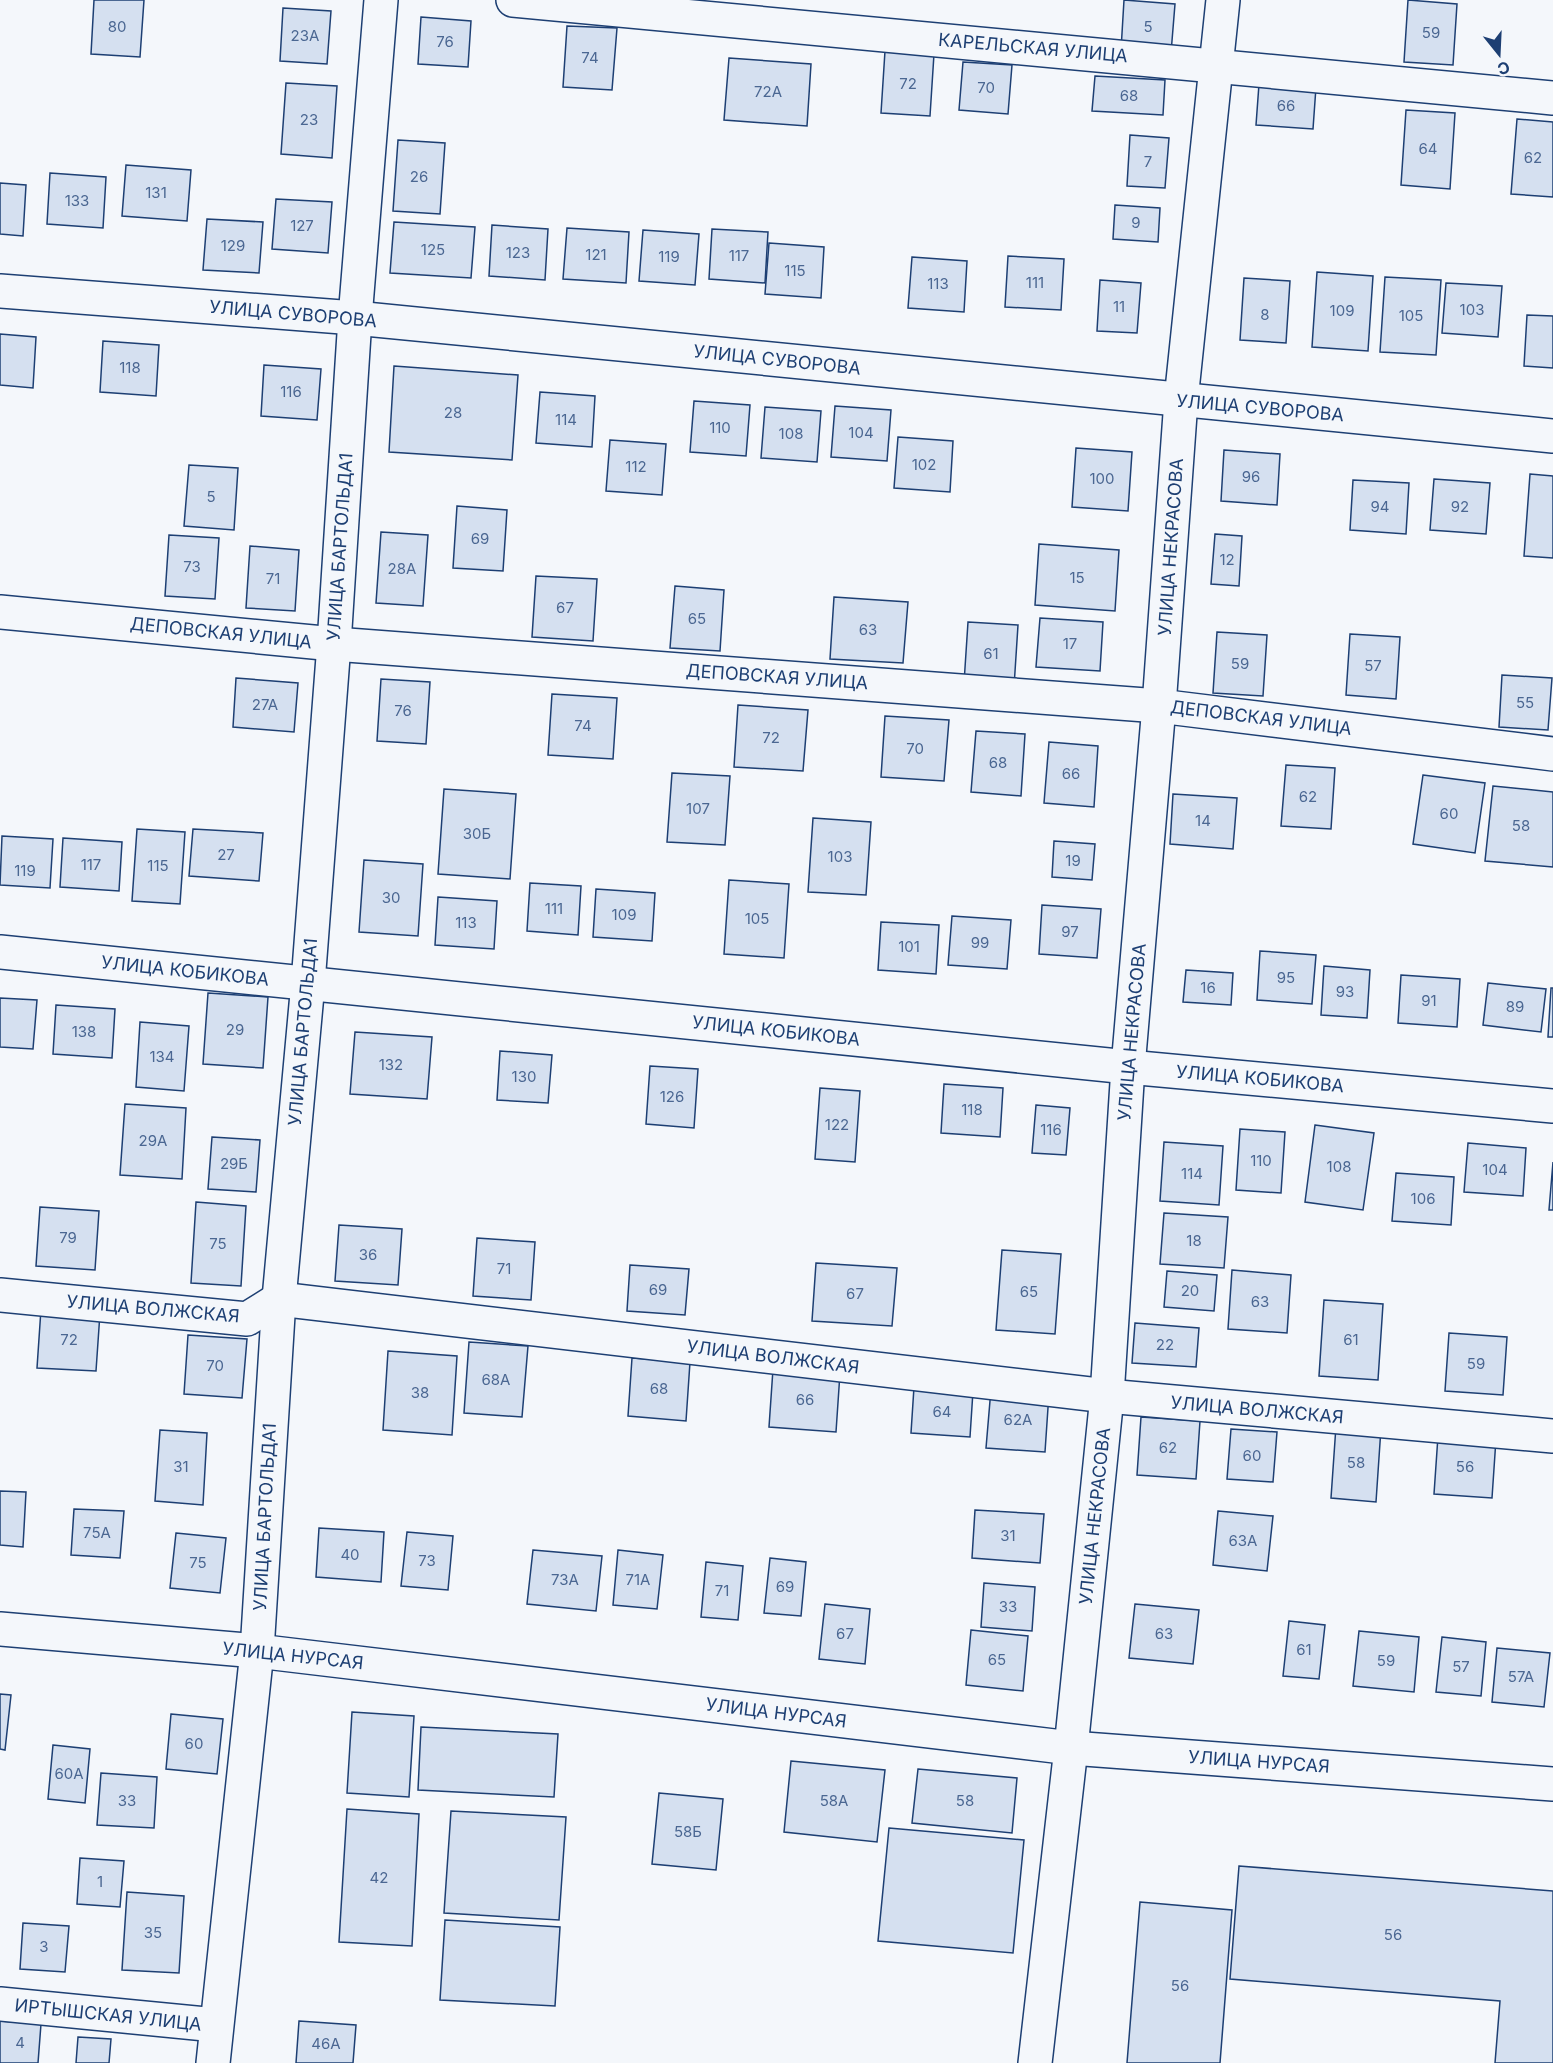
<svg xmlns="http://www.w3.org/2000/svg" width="1553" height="2063" font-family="Inter,sans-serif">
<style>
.building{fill:#d5e0f0;stroke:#1d3f73;stroke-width:1.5}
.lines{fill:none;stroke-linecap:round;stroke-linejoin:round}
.minor-casing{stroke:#1d3f73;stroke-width:36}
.minor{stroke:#f4f7fb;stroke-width:33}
.labels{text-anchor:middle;stroke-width:4.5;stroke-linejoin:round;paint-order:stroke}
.number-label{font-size:15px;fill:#4b6792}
.street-label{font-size:18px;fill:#1d3f73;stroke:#f4f7fb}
</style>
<rect width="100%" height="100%" fill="#f4f7fb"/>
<!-- building -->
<g class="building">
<polygon points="94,0 144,0 140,57 91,54"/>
<polygon points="1124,0 1175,4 1171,53 1121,50"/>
<polygon points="1408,0 1457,4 1453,65 1404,62"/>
<polygon points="283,8 331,11 327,64 280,61"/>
<polygon points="421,17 471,21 468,67 418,64"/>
<polygon points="567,26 617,28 612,90 563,87"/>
<polygon points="885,51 934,54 930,116 881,113"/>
<polygon points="729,58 811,64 807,126 724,120"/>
<polygon points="963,62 1012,65 1008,114 959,110"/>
<polygon points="1095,76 1165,80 1163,115 1092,111"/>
<polygon points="286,83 337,86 332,158 281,154"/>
<polygon points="1259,84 1316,87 1313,129 1256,125"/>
<polygon points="1406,110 1455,113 1450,189 1401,185"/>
<polygon points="1517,119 1553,122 1553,197 1511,194"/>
<polygon points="1130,135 1169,138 1165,188 1127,186"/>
<polygon points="398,140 445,143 440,214 393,211"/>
<polygon points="126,165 191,170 187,221 122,216"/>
<polygon points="50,173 106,177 103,228 47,224"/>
<polygon points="0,183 26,185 23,236 0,234"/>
<polygon points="276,199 332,202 328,253 272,249"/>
<polygon points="1115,205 1160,208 1158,242 1113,239"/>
<polygon points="207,219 263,222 259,273 203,270"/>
<polygon points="394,222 475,227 471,278 390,273"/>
<polygon points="492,225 548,229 545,280 489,276"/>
<polygon points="567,228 629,232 626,283 563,279"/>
<polygon points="712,229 768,232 765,283 709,279"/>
<polygon points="643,230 699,234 695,285 639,281"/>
<polygon points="769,243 824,247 821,298 765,294"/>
<polygon points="1008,256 1064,259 1061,310 1005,307"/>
<polygon points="912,257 967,261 964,312 908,308"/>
<polygon points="1317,272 1373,276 1368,351 1312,347"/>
<polygon points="1385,277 1441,280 1436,355 1380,352"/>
<polygon points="1244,278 1290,281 1286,343 1240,340"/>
<polygon points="1100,280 1141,283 1137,333 1097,331"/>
<polygon points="1446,283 1502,286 1498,337 1442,333"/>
<polygon points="1527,315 1553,316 1553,368 1524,366"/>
<polygon points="0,334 36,337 33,388 0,385"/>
<polygon points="103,341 159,345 156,396 100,392"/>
<polygon points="264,365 321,369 317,420 261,416"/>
<polygon points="394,366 518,375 512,460 389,452"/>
<polygon points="540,392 595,396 592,447 536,443"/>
<polygon points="694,401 750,405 746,456 690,452"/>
<polygon points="835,406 891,410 887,461 831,457"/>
<polygon points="765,407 821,411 817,462 761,458"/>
<polygon points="898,437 953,441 950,492 894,488"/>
<polygon points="610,440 666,444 662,495 606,491"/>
<polygon points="1076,448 1132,452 1128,511 1072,507"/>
<polygon points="1224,450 1280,454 1277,505 1221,501"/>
<polygon points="189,465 238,468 234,530 184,526"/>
<polygon points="1530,474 1553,476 1553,558 1524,556"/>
<polygon points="1434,479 1490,483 1486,534 1430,530"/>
<polygon points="1353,480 1409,483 1406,534 1350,530"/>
<polygon points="457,506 507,510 503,571 453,568"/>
<polygon points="381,532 428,535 423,606 376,603"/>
<polygon points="1215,534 1242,536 1239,586 1211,584"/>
<polygon points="169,535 219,538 215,599 165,596"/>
<polygon points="1039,544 1119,550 1115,611 1035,605"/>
<polygon points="250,546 299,550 295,611 246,608"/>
<polygon points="536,576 597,579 593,641 532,637"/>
<polygon points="675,586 724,590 720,651 670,648"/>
<polygon points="834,597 908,602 903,663 830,659"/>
<polygon points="1040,618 1103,622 1100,671 1036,667"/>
<polygon points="968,622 1018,625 1014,687 964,683"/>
<polygon points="1217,632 1267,635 1263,696 1213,693"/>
<polygon points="1350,634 1400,637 1396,699 1346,695"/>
<polygon points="1502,675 1552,678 1548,730 1499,727"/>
<polygon points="236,678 298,683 294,732 233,727"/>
<polygon points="381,679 430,682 426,744 377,741"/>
<polygon points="552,694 617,698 613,759 548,755"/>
<polygon points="738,705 808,710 803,771 734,767"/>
<polygon points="885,716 949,720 944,781 881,777"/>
<polygon points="976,731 1025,734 1021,796 971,792"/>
<polygon points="1049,742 1098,746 1094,807 1044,803"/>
<polygon points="1286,765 1335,768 1331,829 1281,826"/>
<polygon points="672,773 730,776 725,845 667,842"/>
<polygon points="1423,775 1485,783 1475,853 1413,844"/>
<polygon points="1493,786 1553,792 1553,867 1485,861"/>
<polygon points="444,789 516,794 510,879 438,874"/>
<polygon points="1173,794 1237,798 1233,849 1170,844"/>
<polygon points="813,818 871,822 866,895 808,892"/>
<polygon points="137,829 185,832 180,904 132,901"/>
<polygon points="193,829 263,833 259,881 189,876"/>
<polygon points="2,836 53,839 50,888 0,885"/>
<polygon points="63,838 122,842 119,891 60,887"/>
<polygon points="1054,841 1095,844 1092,880 1052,877"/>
<polygon points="364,860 423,864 418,936 359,932"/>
<polygon points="729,880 789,884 784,958 724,954"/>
<polygon points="530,883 581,886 578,935 527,931"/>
<polygon points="596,889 655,893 652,941 593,937"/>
<polygon points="438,897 497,901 494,949 435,945"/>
<polygon points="1042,905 1101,909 1097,958 1039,954"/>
<polygon points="952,916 1011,920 1007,969 948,965"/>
<polygon points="881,922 939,925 936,974 878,970"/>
<polygon points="1260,951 1316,955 1312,1004 1257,1000"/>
<polygon points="1324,966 1370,970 1367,1018 1321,1015"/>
<polygon points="1186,970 1233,973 1231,1005 1183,1002"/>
<polygon points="1401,975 1460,979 1457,1027 1398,1023"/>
<polygon points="1488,983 1546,989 1541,1032 1483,1025"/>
<polygon points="1551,988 1553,988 1553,1037 1548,1037"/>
<polygon points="208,993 268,997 263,1068 203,1064"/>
<polygon points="0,998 37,1000 33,1049 0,1047"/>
<polygon points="56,1005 115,1009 112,1058 53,1054"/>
<polygon points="140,1022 189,1026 184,1091 136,1087"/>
<polygon points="355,1032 432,1037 427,1099 350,1094"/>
<polygon points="500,1051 552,1055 548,1103 497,1100"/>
<polygon points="650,1066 698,1069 694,1128 646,1124"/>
<polygon points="944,1084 1003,1088 1000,1137 941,1133"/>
<polygon points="820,1088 860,1091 855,1162 815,1159"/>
<polygon points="125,1104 186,1108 182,1179 120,1175"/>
<polygon points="1036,1105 1070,1108 1066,1155 1032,1153"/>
<polygon points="1315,1125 1374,1133 1363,1210 1305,1202"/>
<polygon points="1240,1129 1285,1132 1281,1193 1236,1190"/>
<polygon points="212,1137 260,1140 256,1192 208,1189"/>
<polygon points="1164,1142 1223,1146 1219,1205 1160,1201"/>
<polygon points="1468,1143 1526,1148 1523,1196 1464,1192"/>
<polygon points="1553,1162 1553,1210 1549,1210"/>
<polygon points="1396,1173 1454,1177 1451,1225 1392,1221"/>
<polygon points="196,1202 246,1206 241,1286 191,1283"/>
<polygon points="40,1207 99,1211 95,1270 36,1266"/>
<polygon points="1164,1213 1228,1217 1224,1268 1160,1264"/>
<polygon points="339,1225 402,1229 398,1285 335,1281"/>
<polygon points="477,1238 535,1242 531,1300 473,1296"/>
<polygon points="1002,1250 1061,1254 1055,1334 996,1330"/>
<polygon points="816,1263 897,1268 892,1326 812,1321"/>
<polygon points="630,1265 689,1269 685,1315 627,1311"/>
<polygon points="1232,1270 1291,1275 1287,1333 1228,1329"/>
<polygon points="1167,1271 1217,1275 1214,1311 1164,1307"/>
<polygon points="1324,1300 1383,1304 1378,1380 1319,1376"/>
<polygon points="41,1309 100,1313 96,1371 37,1368"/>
<polygon points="1135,1323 1199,1328 1196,1367 1132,1363"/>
<polygon points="1449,1333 1507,1337 1503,1395 1445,1391"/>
<polygon points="188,1335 247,1339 242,1398 184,1394"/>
<polygon points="469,1342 528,1346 522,1417 464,1413"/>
<polygon points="388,1351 457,1356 452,1435 383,1430"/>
<polygon points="632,1358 690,1362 686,1421 628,1416"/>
<polygon points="773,1369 840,1373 836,1432 769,1427"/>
<polygon points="914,1387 973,1391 970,1437 911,1433"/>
<polygon points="991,1389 1049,1393 1045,1452 986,1448"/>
<polygon points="1141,1417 1200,1421 1196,1479 1137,1475"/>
<polygon points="1336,1426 1381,1428 1376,1502 1331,1498"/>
<polygon points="1231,1429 1277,1432 1273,1482 1227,1479"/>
<polygon points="160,1430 207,1433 203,1505 155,1501"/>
<polygon points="1438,1436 1496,1439 1492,1498 1434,1494"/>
<polygon points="0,1491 26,1492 23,1547 0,1545"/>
<polygon points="74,1509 124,1511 120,1558 71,1555"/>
<polygon points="975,1510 1044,1514 1040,1563 972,1558"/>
<polygon points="1218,1511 1273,1516 1267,1571 1213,1565"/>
<polygon points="319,1528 384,1532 381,1582 316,1577"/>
<polygon points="407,1532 453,1536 448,1590 401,1586"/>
<polygon points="176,1533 226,1538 220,1593 170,1588"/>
<polygon points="533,1550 602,1556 596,1611 527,1604"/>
<polygon points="618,1550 663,1555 657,1609 613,1605"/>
<polygon points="770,1558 806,1562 801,1616 764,1613"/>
<polygon points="706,1562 743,1566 738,1620 701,1617"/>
<polygon points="984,1583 1035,1587 1032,1631 981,1627"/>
<polygon points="825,1604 870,1609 865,1664 819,1659"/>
<polygon points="1135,1604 1199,1610 1193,1664 1129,1658"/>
<polygon points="1289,1621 1325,1625 1319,1679 1283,1676"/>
<polygon points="971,1630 1028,1636 1023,1691 966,1685"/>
<polygon points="1359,1631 1419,1637 1414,1692 1353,1686"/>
<polygon points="1442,1637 1486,1642 1481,1696 1436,1692"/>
<polygon points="1497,1648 1550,1653 1544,1707 1492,1702"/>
<polygon points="0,1694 11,1695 5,1750 0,1749"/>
<polygon points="352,1712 414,1716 409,1797 347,1793"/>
<polygon points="171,1714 223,1719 217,1774 166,1769"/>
<polygon points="421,1727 558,1734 554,1797 418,1790"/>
<polygon points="53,1745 90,1749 85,1803 48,1799"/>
<polygon points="791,1761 885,1770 877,1842 784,1832"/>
<polygon points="918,1769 1017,1778 1012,1833 912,1823"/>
<polygon points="101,1773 157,1777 154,1828 97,1825"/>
<polygon points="659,1793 723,1799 716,1870 652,1864"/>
<polygon points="347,1809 419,1814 412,1946 339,1942"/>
<polygon points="451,1811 566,1817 559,1920 444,1913"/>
<polygon points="889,1828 1024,1840 1013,1953 878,1941"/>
<polygon points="80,1858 124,1861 120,1907 77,1904"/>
<polygon points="1239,1866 1553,1891 1553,2063 1495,2063 1500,2001 1230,1979"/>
<polygon points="127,1892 184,1896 179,1973 122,1970"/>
<polygon points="1140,1902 1232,1910 1220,2063 1127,2063"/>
<polygon points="445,1920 560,1927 555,2006 440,2000"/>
<polygon points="23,1923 69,1926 65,1972 20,1969"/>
<polygon points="0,2021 41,2024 38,2063 0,2063"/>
<polygon points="299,2021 356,2025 353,2063 296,2063"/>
<polygon points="78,2037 111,2039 109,2063 76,2063"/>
</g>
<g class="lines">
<!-- minor casing -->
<g class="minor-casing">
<g id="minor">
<polyline points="513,0 1553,98"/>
<polyline points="0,291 355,318 1553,436"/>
<polyline points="0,612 334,644 1159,706 1553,754"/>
<polyline points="0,952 1128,1067 1553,1106"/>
<polyline points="0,1295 247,1319 279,1299 1107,1396 1553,1436"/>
<polyline points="0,1629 257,1651 1071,1748 1553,1784"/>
<polyline points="0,2004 216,2025"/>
<polyline points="213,2063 257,1651 279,1299 308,983 334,644 355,318 381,0"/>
<polyline points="1035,2063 1071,1748 1107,1396 1128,1067 1159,706 1181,400 1223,0"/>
</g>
</g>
<!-- minor -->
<use href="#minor" class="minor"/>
</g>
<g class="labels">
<!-- number labels -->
<g class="number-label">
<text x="117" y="32">80</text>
<text x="1148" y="32">5</text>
<text x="1431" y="38">59</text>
<text x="305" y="41">23А</text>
<text x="445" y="47">76</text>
<text x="590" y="63">74</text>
<text x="908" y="89">72</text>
<text x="986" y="93">70</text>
<text x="768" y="97">72А</text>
<text x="1129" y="101">68</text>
<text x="1286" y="111">66</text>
<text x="309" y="125">23</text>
<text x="1428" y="154">64</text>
<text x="1533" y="163">62</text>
<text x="1148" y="167">7</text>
<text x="419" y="182">26</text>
<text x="156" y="198">131</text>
<text x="77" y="206">133</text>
<text x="1136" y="228">9</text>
<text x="302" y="231">127</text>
<text x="233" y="251">129</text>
<text x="433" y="255">125</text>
<text x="518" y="258">123</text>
<text x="596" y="260">121</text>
<text x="739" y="261">117</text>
<text x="669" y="262">119</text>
<text x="795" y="276">115</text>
<text x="1035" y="288">111</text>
<text x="938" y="289">113</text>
<text x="1119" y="312">11</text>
<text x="1472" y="315">103</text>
<text x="1342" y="316">109</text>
<text x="1265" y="320">8</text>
<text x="1411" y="321">105</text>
<text x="130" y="373">118</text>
<text x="291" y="397">116</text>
<text x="453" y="418">28</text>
<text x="566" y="425">114</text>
<text x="720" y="433">110</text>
<text x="861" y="438">104</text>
<text x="791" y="439">108</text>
<text x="924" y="470">102</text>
<text x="636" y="472">112</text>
<text x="1251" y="482">96</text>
<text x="1102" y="484">100</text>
<text x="211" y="502">5</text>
<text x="1380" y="512">94</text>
<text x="1460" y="512">92</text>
<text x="480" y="544">69</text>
<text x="1227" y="565">12</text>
<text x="192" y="572">73</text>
<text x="402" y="574">28А</text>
<text x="1077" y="583">15</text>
<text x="273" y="584">71</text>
<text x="565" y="613">67</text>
<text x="697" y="624">65</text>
<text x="868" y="635">63</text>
<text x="1070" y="649">17</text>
<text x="991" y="659">61</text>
<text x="1240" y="669">59</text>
<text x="1373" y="671">57</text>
<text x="1525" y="708">55</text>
<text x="265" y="710">27А</text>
<text x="403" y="716">76</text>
<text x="583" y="731">74</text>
<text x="771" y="743">72</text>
<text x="915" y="754">70</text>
<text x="998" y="768">68</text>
<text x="1071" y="779">66</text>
<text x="1308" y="802">62</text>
<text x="698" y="814">107</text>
<text x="1449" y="819">60</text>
<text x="1203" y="826">14</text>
<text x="1521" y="831">58</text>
<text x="477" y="839">30Б</text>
<text x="226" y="860">27</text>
<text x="840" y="862">103</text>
<text x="1073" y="866">19</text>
<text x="91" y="870">117</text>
<text x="158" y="871">115</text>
<text x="25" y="876">119</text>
<text x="391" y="903">30</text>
<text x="554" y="914">111</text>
<text x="624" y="920">109</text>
<text x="757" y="924">105</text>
<text x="466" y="928">113</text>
<text x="1070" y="937">97</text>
<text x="980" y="948">99</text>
<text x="909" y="952">101</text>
<text x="1286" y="983">95</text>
<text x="1208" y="993">16</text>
<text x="1345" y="997">93</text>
<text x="1429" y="1006">91</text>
<text x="1515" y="1012">89</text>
<text x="235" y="1035">29</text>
<text x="84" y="1037">138</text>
<text x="162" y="1062">134</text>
<text x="391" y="1070">132</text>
<text x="524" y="1082">130</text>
<text x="672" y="1102">126</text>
<text x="972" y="1115">118</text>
<text x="837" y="1130">122</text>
<text x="1051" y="1135">116</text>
<text x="153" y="1146">29А</text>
<text x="1261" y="1166">110</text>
<text x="234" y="1169">29Б</text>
<text x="1339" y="1172">108</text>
<text x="1495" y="1175">104</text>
<text x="1192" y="1179">114</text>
<text x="1423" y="1204">106</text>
<text x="68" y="1243">79</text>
<text x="1194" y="1246">18</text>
<text x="218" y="1249">75</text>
<text x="368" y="1260">36</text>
<text x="504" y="1274">71</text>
<text x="658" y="1295">69</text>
<text x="1190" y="1296">20</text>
<text x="1029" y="1297">65</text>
<text x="855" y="1299">67</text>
<text x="1260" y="1307">63</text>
<text x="69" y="1345">72</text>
<text x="1351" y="1345">61</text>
<text x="1165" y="1350">22</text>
<text x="1476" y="1369">59</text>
<text x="215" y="1371">70</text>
<text x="496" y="1385">68А</text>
<text x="659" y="1394">68</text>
<text x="420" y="1398">38</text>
<text x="805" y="1405">66</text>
<text x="942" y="1417">64</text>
<text x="1018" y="1425">62А</text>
<text x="1168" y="1453">62</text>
<text x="1252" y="1461">60</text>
<text x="1356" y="1468">58</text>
<text x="181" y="1472">31</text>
<text x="1465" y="1472">56</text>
<text x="97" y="1538">75А</text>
<text x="1008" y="1541">31</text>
<text x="1243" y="1546">63А</text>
<text x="350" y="1560">40</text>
<text x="427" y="1566">73</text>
<text x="198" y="1568">75</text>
<text x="565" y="1585">73А</text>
<text x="638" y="1585">71А</text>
<text x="785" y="1592">69</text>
<text x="722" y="1596">71</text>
<text x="1008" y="1612">33</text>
<text x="845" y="1639">67</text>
<text x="1164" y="1639">63</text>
<text x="1304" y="1655">61</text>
<text x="997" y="1665">65</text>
<text x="1386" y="1666">59</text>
<text x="1461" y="1672">57</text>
<text x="1521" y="1682">57А</text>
<text x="194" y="1749">60</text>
<text x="69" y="1779">60А</text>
<text x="127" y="1806">33</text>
<text x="834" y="1806">58А</text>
<text x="965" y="1806">58</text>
<text x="688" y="1837">58Б</text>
<text x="379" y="1883">42</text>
<text x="100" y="1887">1</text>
<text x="153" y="1938">35</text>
<text x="1393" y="1940">56</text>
<text x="44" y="1952">3</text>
<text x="1180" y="1991">56</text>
<text x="20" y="2048">4</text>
<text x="326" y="2049">46А</text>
</g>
<!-- street labels -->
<g class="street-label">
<text transform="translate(1033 48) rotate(5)" y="6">КАРЕЛЬСКАЯ УЛИЦА</text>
<text transform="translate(293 314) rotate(5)" y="6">УЛИЦА СУВОРОВА</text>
<text transform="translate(777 360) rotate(6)" y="6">УЛИЦА СУВОРОВА</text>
<text transform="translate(1260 408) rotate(5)" y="6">УЛИЦА СУВОРОВА</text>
<text transform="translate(340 547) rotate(-86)" y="6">УЛИЦА БАРТОЛЬДА1</text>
<text transform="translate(1171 547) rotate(-86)" y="6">УЛИЦА НЕКРАСОВА</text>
<text transform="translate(221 633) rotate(6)" y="6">ДЕПОВСКАЯ УЛИЦА</text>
<text transform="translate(777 677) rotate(4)" y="6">ДЕПОВСКАЯ УЛИЦА</text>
<text transform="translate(1261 718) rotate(7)" y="6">ДЕПОВСКАЯ УЛИЦА</text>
<text transform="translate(185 971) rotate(6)" y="6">УЛИЦА КОБИКОВА</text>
<text transform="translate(776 1031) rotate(6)" y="6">УЛИЦА КОБИКОВА</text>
<text transform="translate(303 1032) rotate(-85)" y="6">УЛИЦА БАРТОЛЬДА1</text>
<text transform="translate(1132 1032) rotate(-85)" y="6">УЛИЦА НЕКРАСОВА</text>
<text transform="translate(1260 1079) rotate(5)" y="6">УЛИЦА КОБИКОВА</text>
<text transform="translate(153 1309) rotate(5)" y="6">УЛИЦА ВОЛЖСКАЯ</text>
<text transform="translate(773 1357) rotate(7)" y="6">УЛИЦА ВОЛЖСКАЯ</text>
<text transform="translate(1257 1410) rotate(5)" y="6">УЛИЦА ВОЛЖСКАЯ</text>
<text transform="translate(1095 1516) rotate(-84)" y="6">УЛИЦА НЕКРАСОВА</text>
<text transform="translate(265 1517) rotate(-87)" y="6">УЛИЦА БАРТОЛЬДА1</text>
<text transform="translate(293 1656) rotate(6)" y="6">УЛИЦА НУРСАЯ</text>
<text transform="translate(776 1713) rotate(7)" y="6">УЛИЦА НУРСАЯ</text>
<text transform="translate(1259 1762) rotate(4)" y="6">УЛИЦА НУРСАЯ</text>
<text transform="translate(108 2015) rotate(6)" y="6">ИРТЫШСКАЯ УЛИЦА</text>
</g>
</g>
<!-- north arrow -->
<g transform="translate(1499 54) rotate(162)" stroke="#f4f7fb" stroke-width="4.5" paint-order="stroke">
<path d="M0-4.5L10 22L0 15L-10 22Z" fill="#1d3f73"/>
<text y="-9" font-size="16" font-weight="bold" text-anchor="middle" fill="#1d3f73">С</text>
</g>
</svg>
